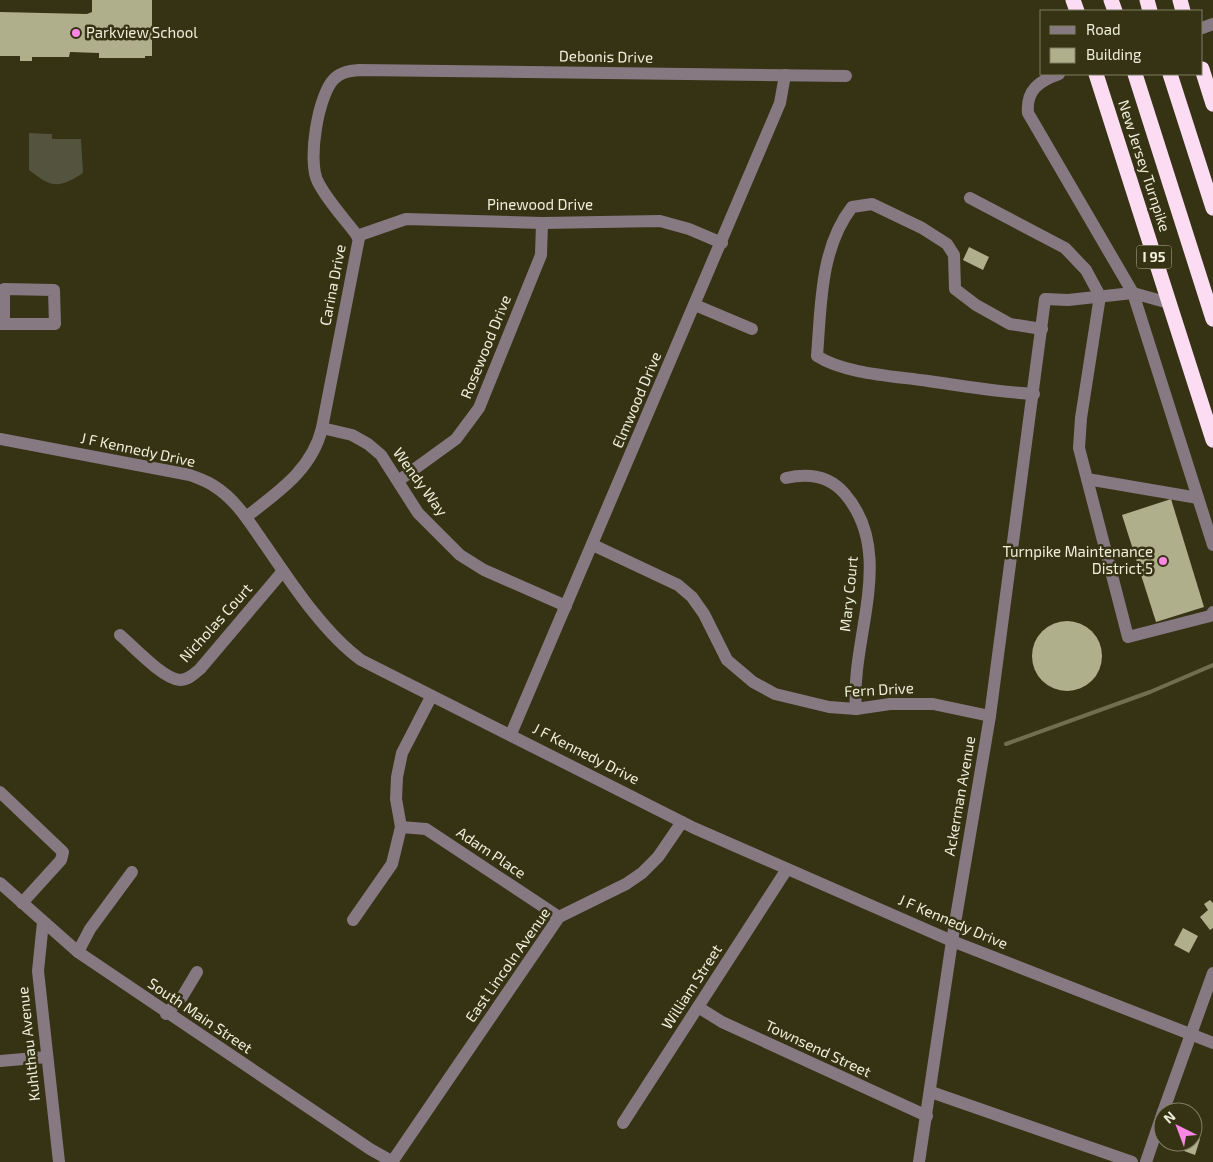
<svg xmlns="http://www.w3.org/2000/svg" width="1213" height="1162" font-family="'Exo 2',sans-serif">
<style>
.green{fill:#53533e}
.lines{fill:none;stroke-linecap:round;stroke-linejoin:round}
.stream{stroke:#6f6e4f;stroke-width:4}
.building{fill:#b0af8c}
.minor{stroke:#867982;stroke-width:12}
.highway{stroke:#fbdcf3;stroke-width:15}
.poi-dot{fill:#fb87e5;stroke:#353314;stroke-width:2}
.labels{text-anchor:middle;stroke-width:5;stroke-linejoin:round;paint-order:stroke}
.shield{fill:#353314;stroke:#b6b69f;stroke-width:1}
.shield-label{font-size:14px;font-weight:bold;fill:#eeeedb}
.poi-label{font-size:15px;fill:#eeeedb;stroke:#353314;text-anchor:start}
.street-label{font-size:15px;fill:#eeeedb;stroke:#353314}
</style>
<rect width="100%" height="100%" fill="#353314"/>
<!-- green -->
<path class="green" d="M 29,133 L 52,134 L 52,139 L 81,139 L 83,173 C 58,189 52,188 29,170 Z"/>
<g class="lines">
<!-- stream -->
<polyline class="stream" points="1006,744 1150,692 1213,665"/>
</g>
<!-- building -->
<g class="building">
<polygon points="92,0 152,0 152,56 145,56 145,58 99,58 99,53 70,52 69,57 32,57 32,61 20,61 20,56 0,56 0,12 87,14 92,12"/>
<polygon points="969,247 989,257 983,270 963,260"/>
<polygon points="1171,499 1204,607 1156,622 1122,515"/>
<circle cx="1067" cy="656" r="35"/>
<polygon points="1210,900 1213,903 1213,928 1210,930 1200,917 1208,910 1204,904"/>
<polygon points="1183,928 1198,936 1189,953 1174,945"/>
<polygon points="1193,1137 1200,1139 1195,1155 1176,1148 1178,1142 1193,1142"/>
</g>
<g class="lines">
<!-- minor -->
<g class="minor">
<polyline points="1202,28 1213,24"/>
<path d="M 1059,74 C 1039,81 1026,90 1028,113 L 1133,293 L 1213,545"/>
<polyline points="970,198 1065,248 1086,270 1100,296 1081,418 1079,448 1128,637 1210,616 1213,612"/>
<polyline points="357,236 406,219 542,223 660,221 689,229 722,243"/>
<polyline points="695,305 752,329"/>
<polyline points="0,324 55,324 54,290 4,289 4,324"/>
<path d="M 1034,394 C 997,392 964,386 928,381 C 894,376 845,374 817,356 C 821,306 820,248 852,207 L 872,204 L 922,228 L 947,244 L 954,255 L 955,289 L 976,305 L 1010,324 L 1042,329"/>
<polyline points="322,428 352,435 368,444 381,455 418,513 460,555 484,570 566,606"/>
<path d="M 0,439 L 190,475 C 197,478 207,481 214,486 C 237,500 251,525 266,546 C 292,584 324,633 361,660 L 694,828 L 952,941 L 1213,1043"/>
<path d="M 786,478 C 808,473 829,475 845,494 C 897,555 850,638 856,709"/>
<polyline points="1087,479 1198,498"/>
<polyline points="398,481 456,439 479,408 541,255 542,223"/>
<path d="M 246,517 C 278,492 312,470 322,428 L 359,238 C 346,220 328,202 318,182 C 307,162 318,95 334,79 C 341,72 349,71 359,70 L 846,76"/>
<polyline points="593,545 678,585 692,597 704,614 727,660 753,682 775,694 829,707 856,709 890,704 933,704 990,716"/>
<path d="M 120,635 C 133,646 163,679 180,680 C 188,680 194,674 200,669 L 283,571"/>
<polyline points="511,734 780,103 785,75"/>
<polyline points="0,792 63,852 61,860 22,903"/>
<polyline points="401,827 426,829 559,917"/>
<polyline points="0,883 78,952 370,1149 393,1162"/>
<polyline points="353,920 392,864 401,827 396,799 397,777 402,753 431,697"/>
<polyline points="43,922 38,971 59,1162"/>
<polyline points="78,952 90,929 132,872"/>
<polyline points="698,1007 722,1022 927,1116"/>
<polyline points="166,1014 182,997 197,972"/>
<polyline points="0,1061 47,1057"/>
<polyline points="931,1092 1132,1162"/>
<polyline points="1163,1112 1213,973"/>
<polyline points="623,1123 787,869"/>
<polyline points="392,1162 559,917 626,884 642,873 658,857 682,822"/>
<polyline points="919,1162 952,941 990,716 1045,299 1068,300 1133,293 1169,303"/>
<polyline points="1146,1162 1163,1112"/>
</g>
<!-- highway -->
<g class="highway">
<polyline points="1073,0 1077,11"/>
<polyline points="1111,0 1115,11"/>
<polyline points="1147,0 1150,11"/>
<polyline points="1180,0 1183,11"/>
<polyline points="1202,69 1213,104"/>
<polyline points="1096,74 1213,440"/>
<polyline points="1135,74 1213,319"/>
<polyline points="1170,74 1213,208"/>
</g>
</g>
<!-- markers -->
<g class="poi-dot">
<circle cx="76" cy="33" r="5"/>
<circle cx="1163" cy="561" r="5"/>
</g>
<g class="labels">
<!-- shield labels -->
<rect class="shield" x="1136.5" y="245.5" width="35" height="23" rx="4"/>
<g class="shield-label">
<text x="1154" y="262">I 95</text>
</g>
<!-- poi labels -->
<g class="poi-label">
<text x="86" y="38">Parkview School</text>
<text x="1153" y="557" text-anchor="end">Turnpike Maintenance<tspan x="1153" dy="17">District 5</tspan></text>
</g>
<!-- street labels -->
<g class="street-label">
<text transform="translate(606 57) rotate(1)" y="5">Debonis Drive</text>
<text transform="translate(1144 166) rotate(72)" y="5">New Jersey Turnpike</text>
<text x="540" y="210">Pinewood Drive</text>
<text transform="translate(333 285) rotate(-79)" y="5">Carina Drive</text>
<text transform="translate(486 347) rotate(-68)" y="5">Rosewood Drive</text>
<text transform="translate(637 400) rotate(-67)" y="5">Elmwood Drive</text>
<text transform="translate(138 450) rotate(12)" y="5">J F Kennedy Drive</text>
<text transform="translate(420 482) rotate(54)" y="5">Wendy Way</text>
<text transform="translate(849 594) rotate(-84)" y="5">Mary Court</text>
<text transform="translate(216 623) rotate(-48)" y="5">Nicholas Court</text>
<text transform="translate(879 690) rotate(-3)" y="5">Fern Drive</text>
<text transform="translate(586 754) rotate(27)" y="5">J F Kennedy Drive</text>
<text transform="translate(960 796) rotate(-80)" y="5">Ackerman Avenue</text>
<text transform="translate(491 853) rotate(34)" y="5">Adam Place</text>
<text transform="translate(953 922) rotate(23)" y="5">J F Kennedy Drive</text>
<text transform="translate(508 965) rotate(-55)" y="5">East Lincoln Avenue</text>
<text transform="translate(692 987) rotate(-57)" y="5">William Street</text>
<text transform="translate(200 1016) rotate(34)" y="5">South Main Street</text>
<text transform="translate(29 1044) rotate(-96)" y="5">Kuhlthau Avenue</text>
<text transform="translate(818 1049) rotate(25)" y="5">Townsend Street</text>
</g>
</g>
<!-- legend -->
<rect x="1040" y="10" width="162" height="65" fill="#353314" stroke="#7f7e64"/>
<rect x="1050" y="26" width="25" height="8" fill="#867982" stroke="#7f7e64"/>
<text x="1086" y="35" font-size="15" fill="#eeeedb">Road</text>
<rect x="1050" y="48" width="25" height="15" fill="#b0af8c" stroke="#7f7e64"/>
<text x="1086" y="60" font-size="15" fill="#eeeedb">Building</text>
<!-- north arrow -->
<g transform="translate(1178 1127) rotate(318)"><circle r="24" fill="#353314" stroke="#7f7e64"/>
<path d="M0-4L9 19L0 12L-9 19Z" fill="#fb87e5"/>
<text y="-8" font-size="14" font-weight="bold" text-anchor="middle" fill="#eeeedb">N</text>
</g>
</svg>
